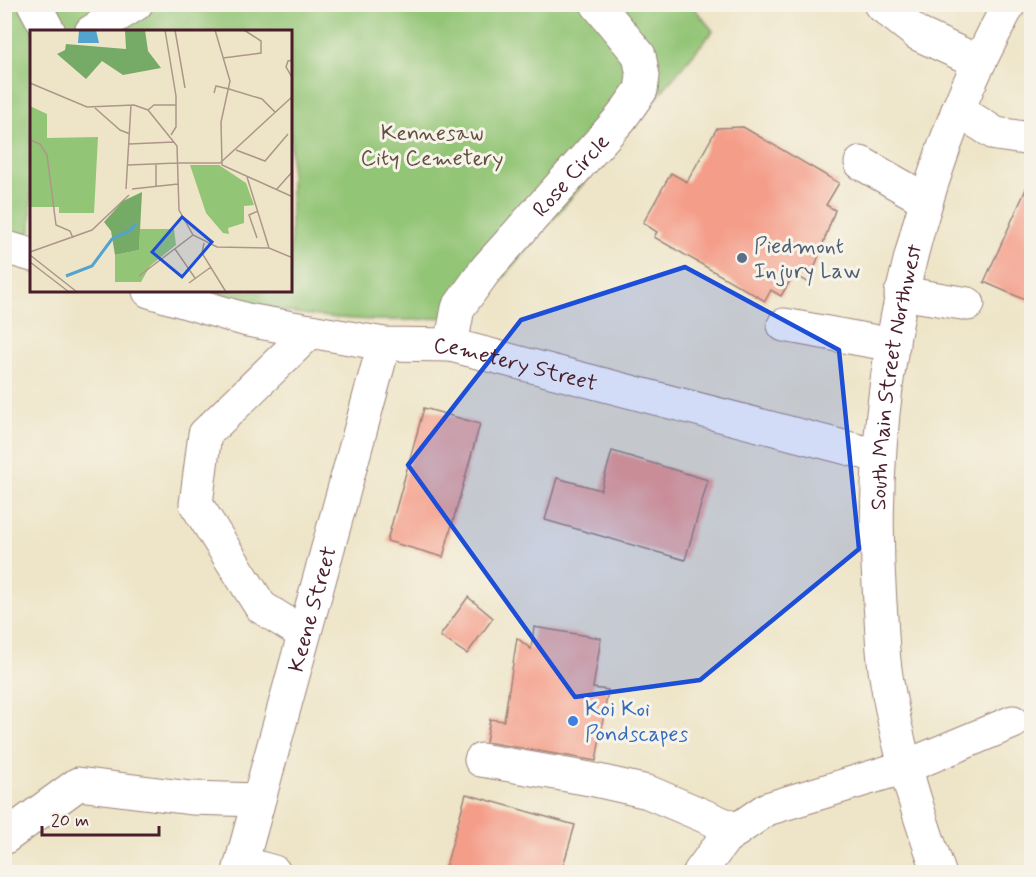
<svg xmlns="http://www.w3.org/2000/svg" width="1036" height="877" font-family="Mynerve,sans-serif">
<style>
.green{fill:#93c576;stroke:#6e7250;stroke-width:1.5}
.building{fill:#f49d89}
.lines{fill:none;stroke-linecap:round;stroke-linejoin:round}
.minor-casing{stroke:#9c827a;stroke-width:35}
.major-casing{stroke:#9c827a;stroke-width:35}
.minor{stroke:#fff;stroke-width:33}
.major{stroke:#fff;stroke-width:33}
.marked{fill:#1d4ed8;fill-opacity:0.2;stroke:#1d4ed8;stroke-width:4.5;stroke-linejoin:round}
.service-dot{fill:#5c6f8a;stroke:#f7f3e8;stroke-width:2}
.shop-dot{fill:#3f7fe0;stroke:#f7f3e8;stroke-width:2}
.labels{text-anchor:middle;stroke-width:6;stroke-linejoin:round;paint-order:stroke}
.park-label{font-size:22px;fill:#605142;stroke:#f7f3e8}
.street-label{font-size:22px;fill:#4a1f2b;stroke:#f7f3e8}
.service-label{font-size:22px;fill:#4e5e75;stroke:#f7f3e8;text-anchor:start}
.shop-label{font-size:22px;fill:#366cbe;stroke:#f7f3e8;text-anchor:start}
.inset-river{fill:none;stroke:#54a3ce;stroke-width:3}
.inset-road{fill:none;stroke:#ac9689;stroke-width:1.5}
.view{fill:#1d4ed8;fill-opacity:0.15;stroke:#1d4ed8;stroke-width:3}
.inset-edge{fill:none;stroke:#4a1f2b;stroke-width:3}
</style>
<rect width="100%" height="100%" fill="#f7f3e8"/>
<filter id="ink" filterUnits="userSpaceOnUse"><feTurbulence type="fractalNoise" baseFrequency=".0167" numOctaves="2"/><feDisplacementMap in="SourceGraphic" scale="12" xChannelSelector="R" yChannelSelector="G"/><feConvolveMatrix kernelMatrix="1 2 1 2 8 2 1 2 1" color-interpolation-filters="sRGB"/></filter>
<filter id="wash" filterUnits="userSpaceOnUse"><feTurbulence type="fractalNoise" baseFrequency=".008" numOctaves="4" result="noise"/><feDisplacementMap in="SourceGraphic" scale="24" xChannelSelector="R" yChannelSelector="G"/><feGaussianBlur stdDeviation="1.35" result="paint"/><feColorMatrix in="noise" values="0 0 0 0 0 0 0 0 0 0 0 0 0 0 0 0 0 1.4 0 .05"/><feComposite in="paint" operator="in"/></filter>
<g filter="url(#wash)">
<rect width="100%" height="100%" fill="#eee5c8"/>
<!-- green -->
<path class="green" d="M 691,4 L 713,31 L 474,312 C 453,315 431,320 410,320 C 337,322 263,311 193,291 L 291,291 L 291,32 L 32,32 L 31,244 L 5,236 L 4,5 Z"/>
<g id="blocks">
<!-- building -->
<g class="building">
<polygon points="743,127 839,183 826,205 835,210 809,283 794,274 781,296 771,290 765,301 654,237 657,232 643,223 671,173 687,182 717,128"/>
<polygon points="1032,176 1032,303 984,282"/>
<polygon points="424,408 480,424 443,557 387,541"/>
<polygon points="612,451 708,480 685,560 545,520 557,478 601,490"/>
<polygon points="468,597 493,618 467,654 440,636"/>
<polygon points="534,627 601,638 593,688 608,690 596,761 486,742 490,719 504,721 517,638 531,649"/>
<polygon points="466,794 575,825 561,873 444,873"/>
</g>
</g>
</g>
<g filter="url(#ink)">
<use href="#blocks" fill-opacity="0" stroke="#9c827a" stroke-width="1.5"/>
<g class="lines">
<!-- minor casing -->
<g class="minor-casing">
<g id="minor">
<polyline points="34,4 49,32"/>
<polyline points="880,4 918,34 979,62"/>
<polyline points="91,32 136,4"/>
<polyline points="958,110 996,134 1032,139"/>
<polyline points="861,163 926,200"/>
<polyline points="4,247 32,255"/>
<path id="s1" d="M 149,291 L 247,320 L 384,344 L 451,345 L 878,456"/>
<polyline points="901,293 968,304"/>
<polyline points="784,325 893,345"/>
<path id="s2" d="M 451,345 L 458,308 L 487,268 L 621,118 L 641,90 L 643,76 L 639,55 L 597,4"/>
<polyline points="304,634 261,607 196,504 205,434 311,331"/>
<polyline points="481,760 590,779 648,792 737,830"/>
<polyline points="4,838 78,784 191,798 258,800"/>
<polyline points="242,863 274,872"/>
<path id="s3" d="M 239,872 L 384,344"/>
<polyline points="700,872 725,838 767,809 905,767 1013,722"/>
</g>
</g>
<!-- major casing -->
<g class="major-casing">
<g id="major">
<path id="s4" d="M 939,872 C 916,809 896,742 886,676 C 882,652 882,627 880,603 C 868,434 896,268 958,110 C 972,74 991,39 1009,4"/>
</g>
</g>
<!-- minor -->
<use href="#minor" class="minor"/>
<!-- major -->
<use href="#major" class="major"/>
</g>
</g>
<!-- marked area -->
<path class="marked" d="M 685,267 L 839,350 L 859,549 L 700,680 L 575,697 L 408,465 L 521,320 Z"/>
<!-- markers -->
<circle class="service-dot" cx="742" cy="258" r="6"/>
<circle class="shop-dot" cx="573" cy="721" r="6"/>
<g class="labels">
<!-- park labels -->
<g class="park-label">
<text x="432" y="140">Kennesaw<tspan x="432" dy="25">City Cemetery</tspan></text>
</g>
<!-- street labels -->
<g class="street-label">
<text dy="8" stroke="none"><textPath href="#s2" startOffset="212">Rose Circle</textPath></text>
<text dy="8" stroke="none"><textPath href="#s1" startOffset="375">Cemetery Street</textPath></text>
<text dy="8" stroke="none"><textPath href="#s4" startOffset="504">South Main Street Northwest</textPath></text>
<text dy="8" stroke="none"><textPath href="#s3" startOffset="273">Keene Street</textPath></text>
</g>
<!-- service labels -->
<g class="service-label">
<text x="754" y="253">Piedmont<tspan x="754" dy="25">Injury Law</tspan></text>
</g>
<!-- shop labels -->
<g class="shop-label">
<text x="585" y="716">Koi Koi<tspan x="585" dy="25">Pondscapes</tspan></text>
</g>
</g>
<!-- overview -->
<g transform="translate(30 30)">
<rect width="262" height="262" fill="#eee5c8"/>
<path d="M 0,76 L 17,84 L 17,108 L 68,107 L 64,183 L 29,183 L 29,177 L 0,177 ZM 160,135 L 189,135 L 216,153 L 224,175 L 214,176 L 214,193 L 198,198 L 199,204 L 193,203 L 176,183 ZM 110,199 L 144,199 L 146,215 L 120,236 L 111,252 L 85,252 L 85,225 L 109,220 Z" fill="#93c576"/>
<path d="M 95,0 L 115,0 L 118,21 L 131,38 L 93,45 L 72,31 L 56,49 L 27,24 L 35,20 L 36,14 L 96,19 ZM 112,162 L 109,220 L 85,225 L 81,201 L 74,192 L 93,171 Z" fill="#76aa67"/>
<path d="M 49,0 L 66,0 L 69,13 L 48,13 Z" fill="#54a3ce"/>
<path class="inset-river" d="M 36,246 L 62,236 L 82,209 L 101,200 L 106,193"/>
<path class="inset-road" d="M 135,0 L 146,66 L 146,97 L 141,105M 145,0 L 155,58M 185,0 L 200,51 L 191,92 L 192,135 L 263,167M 193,28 L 231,23 L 231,11 L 214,0M 263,30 L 258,31 L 256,37 L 263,49M 0,53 L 57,77 L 104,75 L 118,80 L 147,116 L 149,180 L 163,205 L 187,217 L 239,218 L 263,228M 184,63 L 186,56 L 199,59 L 232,69 L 245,82M 65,78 L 90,100 L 100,104M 118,80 L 124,75 L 146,75M 0,110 L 10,114 L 17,125 L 26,195 L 40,201 L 43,208M 99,114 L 144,112M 206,120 L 235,131 L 258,104M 148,133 L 190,133 L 263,66M 126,134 L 126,156M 98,135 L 147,133M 217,147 L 239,218M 96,159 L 101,75M 102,159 L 148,154M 246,160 L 263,141M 227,208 L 219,185 L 228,181M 174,213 L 172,223 L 196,262M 145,219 L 165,248M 0,222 L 62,200 L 99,165M 0,225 L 47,262M 0,232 L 39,262M 109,246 L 163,205M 159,253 L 181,237"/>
<path class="view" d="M 152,187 L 182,212 L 152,247 L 122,222 Z"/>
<rect width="262" height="262" class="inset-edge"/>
</g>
<!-- margin -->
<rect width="1036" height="877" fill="none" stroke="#f7f3e8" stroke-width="24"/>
<!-- scale -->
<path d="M42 826v9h117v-9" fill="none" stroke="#4a1f2b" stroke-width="3"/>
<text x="51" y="826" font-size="18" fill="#4a1f2b" stroke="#f7f3e8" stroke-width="4.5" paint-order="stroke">20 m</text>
</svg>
